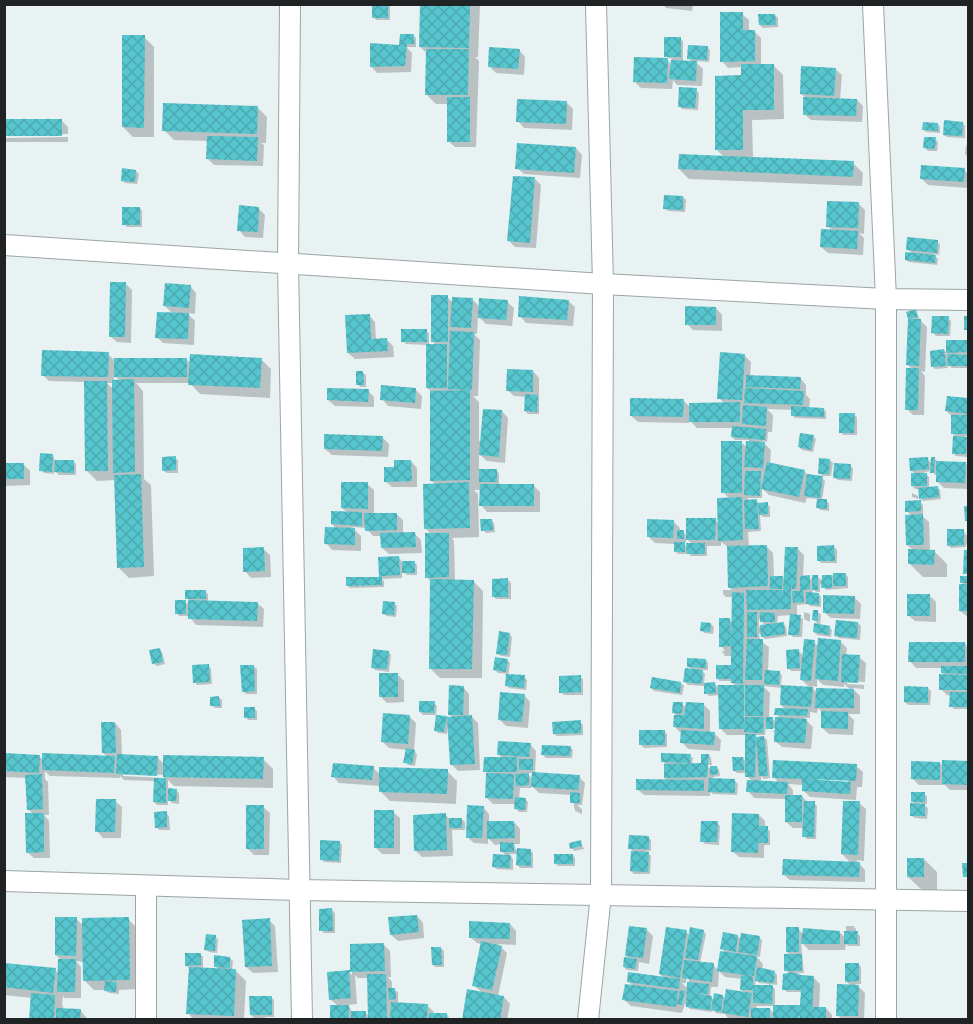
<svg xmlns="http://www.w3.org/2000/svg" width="973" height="1024" font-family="'Golos Text',sans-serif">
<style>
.shadow{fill:#0003;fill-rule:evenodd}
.building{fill:url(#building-cross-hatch)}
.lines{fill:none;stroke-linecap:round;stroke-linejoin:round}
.minor-casing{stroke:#9ca5a6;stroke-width:22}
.minor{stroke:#fff;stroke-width:20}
</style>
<defs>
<pattern id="building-cross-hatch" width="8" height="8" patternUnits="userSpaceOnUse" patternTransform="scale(1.5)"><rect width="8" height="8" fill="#56c5cd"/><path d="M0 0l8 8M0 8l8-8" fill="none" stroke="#4ba9b0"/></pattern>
</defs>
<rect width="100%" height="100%" fill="#e8f2f3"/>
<!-- shadow -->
<g class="shadow">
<polygon points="373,4 390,4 390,20 376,20 374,17"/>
<polygon points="421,4 480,4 478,57 475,57 479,61 476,147 455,147 448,141 448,104 436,104 426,94 427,53 420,47"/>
<polygon points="663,4 693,4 692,11 666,8"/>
<polygon points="742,14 749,20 749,32 755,32 761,38 761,65 773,65 783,75 784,119 752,120 753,158 853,163 863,173 862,186 689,179 679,169 724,157 717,150 742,77 742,67 728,68 722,61"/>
<polygon points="775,15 778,18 778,27 763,28 760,25"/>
<polygon points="413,35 416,38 416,47 406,47 412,53 411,72 377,73 371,66 404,47"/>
<polygon points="144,37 154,47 154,137 133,137 123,127"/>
<polygon points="680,39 683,41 683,62 693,62 688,58 707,47 710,50 709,62 695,61 703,69 702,86 677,85 673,80 672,89 641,88 634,81 667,60 672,65 672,59 666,57"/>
<polygon points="519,50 525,57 524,75 496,73 490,67"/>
<polygon points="835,69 842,75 840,100 857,100 863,106 862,122 811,120 804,114 805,97 801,94"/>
<polygon points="696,90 699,93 698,110 682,109 679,106"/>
<polygon points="566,102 573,109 572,130 524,128 518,121"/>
<polygon points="257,107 267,117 266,143 261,143 264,145 263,166 214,165 208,159 208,141 174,140 164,130"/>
<polygon points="4,120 61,120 68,127 68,134 5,135 5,138 68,137 68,142 7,142 4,140"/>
<polygon points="963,123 965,126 965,138 947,137 944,135"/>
<polygon points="938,124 940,127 940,133 926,132 923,129"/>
<polygon points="935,139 938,142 937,151 928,151 925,148"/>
<polygon points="966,146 968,146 968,157 965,154"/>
<polygon points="576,148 582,155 580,178 524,174 517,168"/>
<polygon points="964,170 968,174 968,188 928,185 922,179"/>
<polygon points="136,171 139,174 137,184 125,183 122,180"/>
<polygon points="535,179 541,185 536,248 515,247 508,240"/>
<polygon points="683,197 686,200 685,212 668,211 665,208"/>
<polygon points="858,203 865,210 864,234 859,233 864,238 863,255 828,253 821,247 833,231 828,226"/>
<polygon points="140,208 142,211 142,227 127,227 124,224"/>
<polygon points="259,209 265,215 263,238 245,237 239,230"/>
<polygon points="937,242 940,244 939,255 933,254 938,259 937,265 909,262 906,260 913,254 908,249"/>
<polygon points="126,284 132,290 131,343 117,342 110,336"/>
<polygon points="190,286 196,293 195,314 187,313 195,321 194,345 163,343 157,337 173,314 165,306"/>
<polygon points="447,297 453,303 473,300 480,307 507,302 514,308 512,326 486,324 478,316 477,334 474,334 480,340 478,396 473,396 479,402 479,441 482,441 502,411 508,418 505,463 487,461 479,454 479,470 496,470 499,473 499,485 534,486 540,492 540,512 487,512 481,505 481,490 474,490 478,494 479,537 452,538 454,541 455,581 473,581 483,591 482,678 440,678 430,668 431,582 427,577 431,534 425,528 436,485 431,480 432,392 427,388 427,345 406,344 403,341 426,331 429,333 429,345 436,345 433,342"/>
<polygon points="568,301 575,307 573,326 526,323 520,316"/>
<polygon points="716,308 722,315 722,331 693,330 687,324"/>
<polygon points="916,311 920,320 927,327 925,372 921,371 925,376 924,415 913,415 907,409 912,369 908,365 909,318"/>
<polygon points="369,315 375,322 376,341 387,340 393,346 394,357 355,359 348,353"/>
<polygon points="948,318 951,321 950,336 936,336 933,333"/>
<polygon points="947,342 968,342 968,368 952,368 947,364 948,368 935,369 932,366 931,352 944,351 947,354"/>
<path d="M 108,354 L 114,360 L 186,359 L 191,364 L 261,359 L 271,369 L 270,398 L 200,394 L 190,383 L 136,383 L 143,391 L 144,479 L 151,485 L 154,576 L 129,578 L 119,568 L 116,480 L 97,481 L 87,471 L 86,382 L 49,381 L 43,375 ZM 114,375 L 120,381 L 114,381 ZM 107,383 L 113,383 L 113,389 Z"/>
<path d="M 744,355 L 751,362 L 750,377 L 800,378 L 806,385 L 806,395 L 810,399 L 809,409 L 824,409 L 826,412 L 826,419 L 795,418 L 792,415 L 793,410 L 767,409 L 773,415 L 772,432 L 768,432 L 767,442 L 762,441 L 771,450 L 770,464 L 805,472 L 809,476 L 822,478 L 825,481 L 822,500 L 829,503 L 829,511 L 821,510 L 818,508 L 818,499 L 807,498 L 805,503 L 769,495 L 762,488 L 762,498 L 748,498 L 748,501 L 756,501 L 760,504 L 767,504 L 770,507 L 770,517 L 763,517 L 760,514 L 761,531 L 748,532 L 749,547 L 766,546 L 773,553 L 774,577 L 782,578 L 785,581 L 798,549 L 804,555 L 803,577 L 809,577 L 813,581 L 817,576 L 823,582 L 823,577 L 845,574 L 848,577 L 848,588 L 826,590 L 820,584 L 820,592 L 816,592 L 812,588 L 813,594 L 819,594 L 821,597 L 821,607 L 810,606 L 808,604 L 797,605 L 797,616 L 803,619 L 802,637 L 793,637 L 790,634 L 791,615 L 778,616 L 777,625 L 783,624 L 786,627 L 787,636 L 765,639 L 759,633 L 760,641 L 769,647 L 768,671 L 779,672 L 782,675 L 781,686 L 810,688 L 802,680 L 803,671 L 791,671 L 789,668 L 798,651 L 804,656 L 814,642 L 819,647 L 841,642 L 847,648 L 846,656 L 859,657 L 866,663 L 865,682 L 847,681 L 847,684 L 864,685 L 864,689 L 852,688 L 860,696 L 860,714 L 848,714 L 854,720 L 853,735 L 829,734 L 822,728 L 823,713 L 818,708 L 817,713 L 810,712 L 810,718 L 804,718 L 813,727 L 811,749 L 782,747 L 775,741 L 776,732 L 770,731 L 781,731 L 781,728 L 768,728 L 768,730 L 766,727 L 765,735 L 754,735 L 757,738 L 764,737 L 767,740 L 770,778 L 764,779 L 761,776 L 761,782 L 779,783 L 774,777 L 856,766 L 863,772 L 862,787 L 857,787 L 856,800 L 810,797 L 803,790 L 803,785 L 788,784 L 793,790 L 793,796 L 802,796 L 808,803 L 814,803 L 817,806 L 816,839 L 807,839 L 804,836 L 804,828 L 793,828 L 786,822 L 787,799 L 754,798 L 748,791 L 752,781 L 747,776 L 747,773 L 737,773 L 734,770 L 743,758 L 747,762 L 747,735 L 727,735 L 720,728 L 720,695 L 709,696 L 706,693 L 705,686 L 688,685 L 685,682 L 692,670 L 689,666 L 706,660 L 708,663 L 708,670 L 701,670 L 705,674 L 704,685 L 715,684 L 718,687 L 736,687 L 732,681 L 720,681 L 717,679 L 732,669 L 732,656 L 725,656 L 722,651 L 725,651 L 721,646 L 729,620 L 733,623 L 733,597 L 726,597 L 723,594 L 723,590 L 732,590 L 729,587 L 728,547 L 721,542 L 721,546 L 707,546 L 707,556 L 691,556 L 687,552 L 687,554 L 678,554 L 676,552 L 676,544 L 655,543 L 649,537 L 673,521 L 680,528 L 679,532 L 683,532 L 687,536 L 715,520 L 720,525 L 730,499 L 723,492 L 742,443 L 747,448 L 749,440 L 735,440 L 732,437 L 733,428 L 697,428 L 689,420 L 689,423 L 638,422 L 631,416 L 683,400 L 691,408 L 725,404 L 719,398 ZM 686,538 L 692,544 L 688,548 L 682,542 L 686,542 ZM 759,619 L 766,626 L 759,627 ZM 817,679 L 823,685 L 844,687 L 844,684 L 851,690 L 817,693 L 811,686 L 817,687 ZM 763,686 L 782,688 L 781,705 L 786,710 L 776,714 L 781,719 L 776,723 L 773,719 L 769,719 L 770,693 ZM 817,777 L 848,779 L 848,782 L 816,782 Z"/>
<polygon points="533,371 539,378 539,414 528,414 525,411 526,397 514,396 508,390"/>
<polygon points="363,373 366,375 366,387 360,387 358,384"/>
<polygon points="416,390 422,396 421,409 388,406 382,399"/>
<polygon points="368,391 374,397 374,407 335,406 328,400"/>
<polygon points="948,397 968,400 968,436 964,436 968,441 968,457 956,456 953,453 955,436 953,434 953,417 946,411"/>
<polygon points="854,415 857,417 857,435 843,435 841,432"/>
<polygon points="813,436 816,439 813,452 802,450 799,447"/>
<polygon points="382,437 389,444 388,457 332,455 325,449"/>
<polygon points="53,455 55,461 73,461 76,464 76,475 59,475 54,470 54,474 44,473 41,470"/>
<polygon points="175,458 178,460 178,473 167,473 164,471"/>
<polygon points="927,459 932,464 935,459 938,462 966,464 968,466 968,489 944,488 937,481 937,475 935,475 932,471 924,472 929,477 929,488 937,488 940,490 941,499 923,501 920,498 919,489 915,489 912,486 916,475 911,470"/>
<polygon points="830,460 833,463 831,476 823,476 820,473"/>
<polygon points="411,461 417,468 417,487 392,487 385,481 396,468"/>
<polygon points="23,464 30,471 30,485 4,486 4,465"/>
<polygon points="850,466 853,468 852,481 838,480 835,478"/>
<polygon points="367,484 374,490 374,515 396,514 403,520 403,534 415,534 421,540 422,553 389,554 382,548 382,536 373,536 366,528 352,527 361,536 361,551 332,550 326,543 337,529 332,524 348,513 342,508"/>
<polygon points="912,493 918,496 918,499 912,497"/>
<polygon points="920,502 923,505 923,514 920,514 929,522 930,551 934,551 947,564 947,577 923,577 910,564 913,550 907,545 912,516 907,511"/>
<polygon points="491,520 494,523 495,532 486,533 483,530"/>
<polygon points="963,530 966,535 968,535 968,547 966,544 966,547 951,548 948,545"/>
<polygon points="834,547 837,550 837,563 821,563 819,560"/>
<polygon points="263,549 270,555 271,577 251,578 245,571"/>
<polygon points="399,557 402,562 414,562 417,565 417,575 407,575 402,570 402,578 381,579 384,581 384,587 350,588 347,585 347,579 383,579 380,576"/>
<polygon points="961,577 968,577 968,617 960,611 965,586 962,583"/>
<polygon points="508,580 511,583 511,599 496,599 493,596"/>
<polygon points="205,591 208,594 208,602 257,603 264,609 263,627 196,625 189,616 179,616 177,613 185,602 190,606 190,602 187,598"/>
<polygon points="930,596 936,602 936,622 915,621 908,615"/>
<polygon points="854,597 861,604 860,619 831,618 824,612"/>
<polygon points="394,603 397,606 396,617 387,616 384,614"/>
<polygon points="804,612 810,614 810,622 804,619"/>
<polygon points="818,612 821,615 820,626 829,627 832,630 831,637 817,635 814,632 820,626 814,620"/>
<polygon points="858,623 861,626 860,640 839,638 836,636"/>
<polygon points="711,624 714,627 713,634 704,633 702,630"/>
<polygon points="509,634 512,637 510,657 501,656 498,654"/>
<polygon points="965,644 968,648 968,709 954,709 951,706 951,696 947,695 941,689 946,676 942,673 942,668 916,668 910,661"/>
<polygon points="159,650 162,652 165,664 157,666 154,664"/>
<polygon points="388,652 391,655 389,672 375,670 372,667"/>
<polygon points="507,660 510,663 508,676 524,677 527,680 526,690 509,688 507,686 508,674 498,673 495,670"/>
<polygon points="208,666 211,669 212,684 197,685 195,682"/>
<polygon points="254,667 257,669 257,694 246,694 243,691"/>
<polygon points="398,675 404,681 404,702 387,703 380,696"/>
<polygon points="580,677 583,679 583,695 564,695 561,692"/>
<polygon points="681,683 684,686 682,695 654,691 651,688"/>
<polygon points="463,687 469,694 469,717 472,717 478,723 480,770 458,771 452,765 448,726 447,734 438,733 436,731 446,718 449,721 453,718 450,715"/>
<polygon points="928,688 931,691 930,705 908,705 905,702"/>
<polygon points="524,695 530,702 528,728 506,726 500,720"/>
<polygon points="219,698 222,700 222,708 215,708 212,705"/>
<polygon points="434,703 437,706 436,715 423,715 420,712"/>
<polygon points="682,704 686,708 703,704 710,711 710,733 714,733 721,740 720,751 688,749 682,742 681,733 674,726 676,715 673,712"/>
<polygon points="254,709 257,711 257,720 248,720 246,717"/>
<polygon points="410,717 416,723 414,751 417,754 415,766 408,765 405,762 407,750 389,748 382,741"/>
<polygon points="580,722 583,725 583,735 557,736 554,734"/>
<path d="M 115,723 L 121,730 L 122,756 L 157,757 L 164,764 L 263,759 L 273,769 L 273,788 L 174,786 L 168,780 L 168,790 L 176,790 L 179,793 L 179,804 L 172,803 L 168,799 L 168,805 L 157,805 L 154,802 L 155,781 L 124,780 L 120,776 L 120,778 L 50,776 L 45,771 L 45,779 L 48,782 L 49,815 L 44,815 L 49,821 L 50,858 L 34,858 L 27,852 L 34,815 L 28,809 L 27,778 L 4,777 L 4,755 L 39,756 L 44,761 L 108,757 L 103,753 ZM 123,773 L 165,775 L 164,778 L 123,776 Z"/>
<polygon points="664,731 667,734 667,747 644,748 641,745"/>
<path d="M 530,744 L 536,751 L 535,774 L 579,777 L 585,783 L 582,805 L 577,805 L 582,809 L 582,814 L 575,811 L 572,795 L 539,793 L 531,785 L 531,788 L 520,788 L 519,799 L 525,799 L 528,802 L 527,812 L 519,812 L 516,809 L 516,804 L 493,804 L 486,797 L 487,773 L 485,771 L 503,758 L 499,755 ZM 526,773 L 534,773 L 533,779 Z"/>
<polygon points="570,747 573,750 572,758 546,758 543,755"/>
<polygon points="709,755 711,758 712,765 706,765 709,768 717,767 719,770 720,776 713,777 713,780 735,781 738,784 737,795 713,794 710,792 710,796 644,795 637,789 665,781 665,764 663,761 690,756 693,758 692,765 706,765"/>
<polygon points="944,762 968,762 968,790 950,790 945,785 919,785 913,779 940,763 944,767"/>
<polygon points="373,768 381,775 447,771 457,781 456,804 390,801 380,791 380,786 339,783 333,776"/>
<polygon points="924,794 927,796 927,804 923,804 928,808 927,819 915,818 912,816 916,805 912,801"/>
<polygon points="115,801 122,807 121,838 103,838 97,831"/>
<polygon points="859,803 866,809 864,861 856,860 865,870 865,882 790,880 783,874 851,863 842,854"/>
<polygon points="263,807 270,813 269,855 254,855 247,848"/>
<polygon points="483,807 489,814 489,823 514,822 520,829 520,844 514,844 516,850 531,851 533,853 533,868 520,868 517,865 518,854 509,854 513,859 513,870 496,869 494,866 506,856 502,851 502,844 495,845 488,838 488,844 474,843 467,837"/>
<polygon points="393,812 400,818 400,854 382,854 375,847"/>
<polygon points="166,813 169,816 170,830 159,830 157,828"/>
<polygon points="445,815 450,819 462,819 465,822 465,830 452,830 453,856 422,857 416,851"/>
<polygon points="759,815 765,821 765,828 770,831 770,845 764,845 764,858 739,857 732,851"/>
<polygon points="717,823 720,826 719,845 705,844 702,841"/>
<polygon points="648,837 651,840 651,851 646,851 651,856 650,874 634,874 631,871 634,853 630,848"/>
<polygon points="339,842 342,845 341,863 324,862 321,859"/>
<polygon points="580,842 584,849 574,851 572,848"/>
<polygon points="573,855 575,858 575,866 558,866 555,863"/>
<polygon points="924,859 937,872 937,890 922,890 908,877"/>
<polygon points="332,910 335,913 335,933 324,933 321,930"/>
<polygon points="417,916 423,923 424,938 398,941 391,935"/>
<polygon points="76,919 84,926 128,919 138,929 139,989 119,990 119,994 109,993 105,990 94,990 84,980 84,962 76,961 81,967 81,998 65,998 63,996 62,1004 64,1010 80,1010 86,1017 86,1020 31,1020 32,998 4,995 4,964 55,970 59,974 62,961 56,955"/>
<polygon points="269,920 275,926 278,972 253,973 246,967"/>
<polygon points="510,924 516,931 516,945 498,944 507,953 498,996 504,997 510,1004 507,1020 463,1020 482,993 474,985 482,944 477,943 470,937"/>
<path d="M 846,926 L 853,926 L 856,929 L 856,932 L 860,936 L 860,946 L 848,946 L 846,944 L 845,950 L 809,950 L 801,942 L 804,973 L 798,973 L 802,977 L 813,977 L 820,984 L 819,1008 L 826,1008 L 832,1015 L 832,1020 L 801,1020 L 802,1012 L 797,1012 L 798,1020 L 729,1020 L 724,1012 L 723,1014 L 716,1013 L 713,1010 L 712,1012 L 690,1009 L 685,1004 L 682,1013 L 631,1006 L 624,1000 L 633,986 L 628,981 L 665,979 L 660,974 L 686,932 L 690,936 L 703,931 L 706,934 L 700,963 L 713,965 L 719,971 L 726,953 L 722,949 L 738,936 L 741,940 L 759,938 L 762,940 L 760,957 L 756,956 L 763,964 L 762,970 L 774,972 L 777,975 L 777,985 L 770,984 L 775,989 L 775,1007 L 801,1007 L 802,992 L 787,992 L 784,989 L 789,974 L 786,970 L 791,956 L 787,952 L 798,929 L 803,934 L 839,932 L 846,938 L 850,933 L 846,930 ZM 719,971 L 725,977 L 742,979 L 741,990 L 745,993 L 726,999 L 723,996 L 714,1000 L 710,997 L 711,987 L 718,987 ZM 687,976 L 689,976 L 688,989 L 682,983 L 686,983 ZM 756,979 L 759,983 L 769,984 L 769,986 L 755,986 ZM 757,1006 L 775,1006 L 775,1014 L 769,1009 L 756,1009 Z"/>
<polygon points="647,930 653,936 649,964 639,962 638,971 627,970 624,967 631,960 626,955"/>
<polygon points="215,937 218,939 217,953 209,952 206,950"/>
<path d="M 351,945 L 384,945 L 390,951 L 391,977 L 388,977 L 392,982 L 392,989 L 398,992 L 398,1004 L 427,1005 L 434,1012 L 433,1014 L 447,1014 L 450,1020 L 368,1018 L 368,1020 L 332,1020 L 338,1006 L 330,999 L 349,972 L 352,975 ZM 355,975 L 358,978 L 369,978 L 370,1017 L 365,1013 L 351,1013 L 351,1009 L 347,1005 L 357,1004 Z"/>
<polygon points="441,948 444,951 444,967 436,967 433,965"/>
<polygon points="200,954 203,957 203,969 219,970 215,966 230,958 233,961 232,970 236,971 246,981 244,1019 251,1020 194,1020 188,1013 189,968 186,965"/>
<polygon points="858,964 861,967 861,984 856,984 865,993 864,1020 842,1020 838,1015 851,986 846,981"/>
<polygon points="271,997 274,1000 274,1017 265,1017 267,1020 256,1020 251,1015"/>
</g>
<!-- building -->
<g class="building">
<rect x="372" y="4" width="16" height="14"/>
<polygon points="420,4 470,4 469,48 419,47"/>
<polygon points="720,12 743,12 743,30 755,30 755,61 720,62"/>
<polygon points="758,14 775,14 776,25 759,25"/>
<polygon points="400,34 414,34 414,44 407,44 405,66 370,67 370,43 399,45"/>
<polygon points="122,35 145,35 144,128 122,127"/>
<rect x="664" y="37" width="17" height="20"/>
<polygon points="688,45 708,46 707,60 687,59"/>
<polygon points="489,47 520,49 518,69 488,67"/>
<polygon points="426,49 469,49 468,95 425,95"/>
<polygon points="634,57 668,58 667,83 633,82"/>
<polygon points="671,60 697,61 696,81 669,79"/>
<polygon points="741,64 774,64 774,110 743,110 743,150 715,150 715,76 741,75"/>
<polygon points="801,66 836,68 834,96 800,94"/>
<polygon points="679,87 697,88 695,108 678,107"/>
<rect x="447" y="97" width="23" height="45"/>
<polygon points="803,97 857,99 856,116 803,115"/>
<polygon points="517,99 567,101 566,124 516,122"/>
<polygon points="163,103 258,106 257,134 162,131"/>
<rect x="4" y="119" width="58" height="17"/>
<polygon points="944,120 963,122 962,136 943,135"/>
<polygon points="923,122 938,123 938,131 922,130"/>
<polygon points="207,136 258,137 257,161 206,159"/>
<polygon points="924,137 936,137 935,149 923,148"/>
<polygon points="517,143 576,147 574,173 515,169"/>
<polygon points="679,154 854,161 853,177 678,169"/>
<polygon points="921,165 965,168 964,182 920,179"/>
<polygon points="122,168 136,170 135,182 121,181"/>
<polygon points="513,176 535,177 530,243 507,241"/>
<polygon points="664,195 683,196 683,210 663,209"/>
<polygon points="827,201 859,202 858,228 826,227"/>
<polygon points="239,205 259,207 258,232 237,231"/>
<rect x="122" y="207" width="18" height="18"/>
<polygon points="821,229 858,231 857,249 820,247"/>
<polygon points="907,237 938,240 937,253 906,250"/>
<polygon points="905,252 936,255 935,263 905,260"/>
<polygon points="110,282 126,282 125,337 109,337"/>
<polygon points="165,283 191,285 189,308 163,306"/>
<rect x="431" y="295" width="17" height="47"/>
<polygon points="519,296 569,300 567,320 518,317"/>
<polygon points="452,297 473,298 471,328 450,327"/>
<polygon points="479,298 508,300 506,320 478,318"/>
<polygon points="685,306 716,307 716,325 685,325"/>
<polygon points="916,309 918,317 908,319 921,319 919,366 906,365 908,319 906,312"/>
<polygon points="157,312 189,313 188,339 155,338"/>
<polygon points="370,314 371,339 387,338 388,351 347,353 345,315"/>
<polygon points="932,316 949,316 948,334 931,333"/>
<rect x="964" y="316" width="4" height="14"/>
<rect x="401" y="329" width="26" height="13"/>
<polygon points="450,331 474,332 472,390 448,389"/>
<polygon points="946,340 968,340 968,352 946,353"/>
<rect x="426" y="344" width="21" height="44"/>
<polygon points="944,349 945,353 941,353 945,354 946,366 931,367 930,351"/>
<polygon points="42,350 109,352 108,377 41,376"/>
<polygon points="720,352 745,354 742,400 717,399"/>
<polygon points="190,354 262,358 260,388 188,385"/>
<polygon points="948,354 968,355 968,366 947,366"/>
<rect x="114" y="358" width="73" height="19"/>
<polygon points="906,368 919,368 918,410 905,410"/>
<polygon points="507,369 533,370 533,392 506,391"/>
<polygon points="356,371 363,371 364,385 356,385"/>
<polygon points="746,375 801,377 800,389 746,387"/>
<polygon points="134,379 135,472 113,473 112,380"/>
<polygon points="84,381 107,381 108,471 85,471"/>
<polygon points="381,385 416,388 415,403 380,400"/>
<polygon points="327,388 369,389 368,402 327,400"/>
<polygon points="745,388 804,391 803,405 744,403"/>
<polygon points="470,390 470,480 430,481 430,391"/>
<polygon points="525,394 538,395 537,412 524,411"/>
<polygon points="947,396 968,398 968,414 945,411"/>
<polygon points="630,398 684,399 683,417 630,416"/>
<polygon points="740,402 740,422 689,422 689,403"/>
<polygon points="743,405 767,407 766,426 742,424"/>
<polygon points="791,406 824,408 824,417 791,416"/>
<polygon points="483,409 502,410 499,457 479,455"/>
<polygon points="839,413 855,413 854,433 839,433"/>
<rect x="951" y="415" width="17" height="19"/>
<polygon points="732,426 766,429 765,440 731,437"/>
<polygon points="800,433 814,435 811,450 798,447"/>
<polygon points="324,434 383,436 382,451 324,449"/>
<polygon points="953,436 967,437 966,454 952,454"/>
<rect x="721" y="441" width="21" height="52"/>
<polygon points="746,441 765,442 763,468 744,467"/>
<polygon points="40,453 53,454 52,472 39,471"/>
<polygon points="176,456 176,470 162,471 162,457"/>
<polygon points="928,457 929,469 910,471 909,458"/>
<polygon points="931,457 935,457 934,473 930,473"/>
<polygon points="819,458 830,459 829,474 818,474"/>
<polygon points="55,460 74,460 74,473 54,472"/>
<polygon points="394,460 411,460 412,481 384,482 384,467 394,467"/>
<polygon points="936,461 966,462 965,483 936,482"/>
<polygon points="767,462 805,470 799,497 761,489"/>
<rect x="4" y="463" width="20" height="16"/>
<polygon points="834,463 851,464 850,479 833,478"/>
<rect x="479" y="469" width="18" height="13"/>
<polygon points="745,471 761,471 760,496 744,495"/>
<rect x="911" y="473" width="16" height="13"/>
<polygon points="141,474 144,567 117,568 114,475"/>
<polygon points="807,474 823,476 820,498 804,496"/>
<polygon points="341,482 368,482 368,509 341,508"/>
<polygon points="469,482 470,528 424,529 423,484"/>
<polygon points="480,484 534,484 534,506 479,506"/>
<polygon points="938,486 939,497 919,499 918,488"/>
<polygon points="742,497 743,540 718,541 717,498"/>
<polygon points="757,499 759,529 745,529 744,500"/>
<polygon points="817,499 827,499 827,509 816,508"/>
<polygon points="921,500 921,511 905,512 905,501"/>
<polygon points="768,502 768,514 759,515 758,503"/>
<polygon points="964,506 968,506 968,521 965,521"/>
<polygon points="331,511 362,512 362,526 331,524"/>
<polygon points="364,513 397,513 397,530 365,531"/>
<polygon points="923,514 924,545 906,545 905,515"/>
<polygon points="686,518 716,518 715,540 686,540"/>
<polygon points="480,519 492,519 493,530 481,531"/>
<polygon points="647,519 674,520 673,538 647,537"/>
<polygon points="325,527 355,528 355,545 324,544"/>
<polygon points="947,529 964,529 964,545 947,546"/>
<rect x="677" y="530" width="7" height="9"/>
<polygon points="415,532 416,547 381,548 380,533"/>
<polygon points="425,533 449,533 449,577 425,578"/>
<rect x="674" y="542" width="11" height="10"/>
<polygon points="686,543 705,543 705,554 687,554"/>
<polygon points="767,545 768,586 728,588 727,546"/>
<polygon points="834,545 835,561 817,561 817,546"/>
<polygon points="264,547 265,571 243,572 243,548"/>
<polygon points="785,547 798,547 796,589 792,589 791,585 791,609 747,610 746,590 782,590 783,594"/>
<polygon points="908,549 935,550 934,565 908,564"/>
<polygon points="964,550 968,550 968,574 963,574"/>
<polygon points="399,556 400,575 382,576 382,585 346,586 346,577 379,577 378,557"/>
<rect x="402" y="561" width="13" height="12"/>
<rect x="833" y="573" width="13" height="13"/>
<polygon points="810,575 810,589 803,590 804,602 793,603 792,591 800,591 800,576"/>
<rect x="812" y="575" width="6" height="15"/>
<polygon points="822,575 832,575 832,588 821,588"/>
<polygon points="770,576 783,576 782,589 770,589"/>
<rect x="960" y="576" width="8" height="7"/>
<polygon points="508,578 508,597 492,597 492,579"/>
<polygon points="430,579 474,580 472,669 429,669"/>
<rect x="959" y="584" width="9" height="27"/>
<rect x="185" y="590" width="21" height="9"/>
<polygon points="732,592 744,593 743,684 731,683 731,679 716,679 716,665 731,665 731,646 719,647 719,618 730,618 731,639"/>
<polygon points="806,592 819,593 819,605 806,604"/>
<rect x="907" y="594" width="23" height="22"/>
<polygon points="823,595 855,596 854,614 823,613"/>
<rect x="175" y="600" width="11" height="14"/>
<polygon points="188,600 258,602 257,621 188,619"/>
<polygon points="383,601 395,602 394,615 382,614"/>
<polygon points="813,610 818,610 818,621 812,620"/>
<rect x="747" y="612" width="10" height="25"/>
<polygon points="760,612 775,613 775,622 760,622"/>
<polygon points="790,614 801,615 799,635 788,635"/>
<polygon points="836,620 858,622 857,638 834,636"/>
<polygon points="701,622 711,623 710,632 700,631"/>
<polygon points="784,622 785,634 761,637 760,625"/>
<polygon points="814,623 830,626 829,635 813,632"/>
<polygon points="499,631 510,633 507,655 496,654"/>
<polygon points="818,638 841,640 838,681 815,679"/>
<polygon points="747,639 763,639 762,680 745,680"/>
<polygon points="804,639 815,640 811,681 800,680"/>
<polygon points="909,642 965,642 965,662 908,662"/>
<polygon points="160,648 163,662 152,664 149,650"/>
<polygon points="373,649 389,651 387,669 371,668"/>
<polygon points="799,649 800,668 787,669 786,650"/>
<polygon points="842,654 860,655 858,683 841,682"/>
<polygon points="495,657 508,659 506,672 493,670"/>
<polygon points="687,658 706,659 706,668 687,667"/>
<polygon points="209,664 210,682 193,683 192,665"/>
<polygon points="240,665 254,665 255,691 242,692"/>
<polygon points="941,666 968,666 968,674 941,673"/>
<polygon points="685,668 703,670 702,684 683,682"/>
<polygon points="765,670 780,671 779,685 764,684"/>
<rect x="379" y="673" width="19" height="24"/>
<polygon points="506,674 525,675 524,688 505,686"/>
<polygon points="939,674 968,675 968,690 939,690"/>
<polygon points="581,675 581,692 559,693 559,676"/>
<polygon points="652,677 681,682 680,693 650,688"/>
<polygon points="715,682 716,693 704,694 704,683"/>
<polygon points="449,685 464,686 463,715 448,715"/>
<polygon points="718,685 744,685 744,727 745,717 764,717 763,733 756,733 756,730 756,733 744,732 744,729 719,729"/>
<polygon points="745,685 764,685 763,716 745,716"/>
<polygon points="781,685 813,687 811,707 780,705"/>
<polygon points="904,686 928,687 928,703 904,702"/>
<polygon points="816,688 854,689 854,708 815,708"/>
<polygon points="500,692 525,694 522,722 498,720"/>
<polygon points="950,692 968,692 968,707 949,707"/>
<polygon points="219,696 220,706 210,706 210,697"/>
<polygon points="419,701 435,701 434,713 419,712"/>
<polygon points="673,702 683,702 682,714 672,713"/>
<polygon points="686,702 704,703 704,729 673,727 674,715 684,715"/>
<rect x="244" y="707" width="11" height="11"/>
<polygon points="775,708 808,709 807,716 774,715"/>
<polygon points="821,711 848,712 848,729 821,728"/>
<polygon points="383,713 410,715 408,744 381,742"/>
<polygon points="436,715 447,716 444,732 434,731"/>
<polygon points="472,715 475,764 450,765 447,717"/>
<rect x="766" y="717" width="7" height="12"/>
<polygon points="775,717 807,719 805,743 774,742"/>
<polygon points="581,720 581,733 553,734 552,722"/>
<polygon points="101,722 115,722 116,753 102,753"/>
<rect x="639" y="730" width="26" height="15"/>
<polygon points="681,730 715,732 714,745 680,743"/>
<polygon points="745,734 756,734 755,777 745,777"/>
<polygon points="764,736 768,776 759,776 756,737"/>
<polygon points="498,741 531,743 529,757 497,755"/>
<polygon points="542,745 571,746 570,756 541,755"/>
<polygon points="406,748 415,750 412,764 403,763"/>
<polygon points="4,753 40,755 39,773 4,771"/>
<polygon points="42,753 115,756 114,773 42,770"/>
<polygon points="661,753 691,754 690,763 661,762"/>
<polygon points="117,754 158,756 157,776 116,774"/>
<polygon points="701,754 709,754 707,777 664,778 664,764 701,763"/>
<polygon points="163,755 264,757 263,779 163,777"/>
<polygon points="484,757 517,757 517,772 483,772"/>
<polygon points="732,757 743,757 744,770 733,771"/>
<rect x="519" y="759" width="14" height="11"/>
<polygon points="773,760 857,764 856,781 807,779 851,782 850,794 802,791 802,779 772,778"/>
<polygon points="942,760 968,761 968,785 942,784"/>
<polygon points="911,761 940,762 940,780 911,779"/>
<polygon points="333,763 374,766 372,780 331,777"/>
<polygon points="710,766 717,766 718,774 710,775"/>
<polygon points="379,767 448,769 447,794 379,792"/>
<polygon points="532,772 580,775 578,790 531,787"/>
<polygon points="486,773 514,774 513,799 485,798"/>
<polygon points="529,773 529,785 516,786 515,774"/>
<polygon points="42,774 43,809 27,810 25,775"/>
<polygon points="154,778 166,778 166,803 153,802"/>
<polygon points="709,778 735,779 735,793 708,792"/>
<polygon points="636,779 704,780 704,791 636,790"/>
<polygon points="747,780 788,782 787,794 746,792"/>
<polygon points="168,788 177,789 176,801 168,801"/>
<polygon points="570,792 580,793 580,803 570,803"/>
<rect x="911" y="792" width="14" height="10"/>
<rect x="785" y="795" width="17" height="27"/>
<polygon points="515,797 526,798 525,810 514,809"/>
<polygon points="96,799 116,799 115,832 95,832"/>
<polygon points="804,801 815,801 814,837 802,837"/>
<polygon points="843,801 860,801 858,855 841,854"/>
<polygon points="910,803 925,804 925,816 910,816"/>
<rect x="246" y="805" width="18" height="44"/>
<polygon points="467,805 484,806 482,838 466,838"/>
<rect x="374" y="810" width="20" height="38"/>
<polygon points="167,811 167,827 155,828 154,812"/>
<polygon points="25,813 44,813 44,852 26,853"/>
<polygon points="446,813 447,850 414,851 413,815"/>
<polygon points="732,813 759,814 759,826 768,826 768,843 759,843 759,830 758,853 731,852"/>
<rect x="449" y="818" width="13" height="10"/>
<polygon points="487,821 514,821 515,838 487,839"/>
<polygon points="701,821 718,821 717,842 700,842"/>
<polygon points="629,835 649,836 649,849 628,849"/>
<polygon points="320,840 340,841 339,861 320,860"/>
<polygon points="581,840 582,846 570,849 569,843"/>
<polygon points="500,842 514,843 514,852 500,852"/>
<polygon points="517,848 531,849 531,866 516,865"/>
<polygon points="631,851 649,852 648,872 630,871"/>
<polygon points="493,854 511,855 510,868 492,867"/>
<rect x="554" y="854" width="19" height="10"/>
<rect x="907" y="858" width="17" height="19"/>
<polygon points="783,859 860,862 859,877 782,875"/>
<polygon points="962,863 968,863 968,877 963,877"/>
<polygon points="332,908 333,931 319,931 319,909"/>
<polygon points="417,915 419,932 390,935 388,917"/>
<polygon points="55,917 77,917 76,956 55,955"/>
<polygon points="129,917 130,980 83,981 82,918"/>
<polygon points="270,918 272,966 245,967 242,920"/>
<polygon points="469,921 510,923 510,939 469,938"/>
<polygon points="629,926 647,928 643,958 625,956"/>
<polygon points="666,927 687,930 680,978 659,974"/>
<polygon points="690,927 704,930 698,960 685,958"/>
<rect x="786" y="927" width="13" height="25"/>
<polygon points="803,928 840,931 840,944 801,944"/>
<polygon points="844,931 858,931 857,944 844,944"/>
<polygon points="723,932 738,935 736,952 720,949"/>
<polygon points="741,933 760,936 757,955 738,952"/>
<polygon points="206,934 216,935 215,951 204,950"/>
<polygon points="481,941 502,946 492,990 472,986"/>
<polygon points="384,943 385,971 349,972 351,998 329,1000 327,972 350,970 350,944"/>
<polygon points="431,947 441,947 442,965 432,965"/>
<polygon points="720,951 757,956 754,976 747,975 753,977 753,985 773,985 772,1004 753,1003 753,990 740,990 741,976 745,975 717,971"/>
<polygon points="185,953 201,953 201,965 185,966"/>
<rect x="784" y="954" width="18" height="17"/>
<polygon points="214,955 230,957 230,968 214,967"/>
<polygon points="624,957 637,959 635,969 623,967"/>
<polygon points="58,959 76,959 75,992 57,992"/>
<polygon points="684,960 714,963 712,982 682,978"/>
<polygon points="4,963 56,968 53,993 4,987"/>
<polygon points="845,963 859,963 859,981 845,982"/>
<polygon points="189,967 236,969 234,1016 186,1014"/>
<polygon points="757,967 775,971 774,983 755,981"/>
<polygon points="628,972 680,979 679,989 627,982"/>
<polygon points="791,972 801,975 814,976 812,1015 813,1007 826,1007 826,1020 800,1020 799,1014 799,1020 773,1020 773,1005 800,1005 801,990 782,990 783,974"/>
<polygon points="367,974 386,974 387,1020 368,1020"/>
<polygon points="105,981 117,982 116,992 104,991"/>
<polygon points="687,982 709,984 708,994 693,993 712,996 710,1010 686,1007"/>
<polygon points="625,984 678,991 676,1007 622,1000"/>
<polygon points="837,984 859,985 858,1016 836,1016"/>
<polygon points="388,988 395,988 396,999 389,1000"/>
<polygon points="467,989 504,996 500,1020 462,1020"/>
<polygon points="726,989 752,993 748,1017 722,1013"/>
<polygon points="680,990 685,991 682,1005 677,1004"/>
<polygon points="31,993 55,995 54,1020 29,1020"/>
<polygon points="714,993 723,995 721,1012 711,1010"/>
<polygon points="249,996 272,996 272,1015 250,1015"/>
<polygon points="391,1002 428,1004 427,1020 390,1020"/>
<rect x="330" y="1005" width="19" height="15"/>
<polygon points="56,1008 81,1009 80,1020 56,1020"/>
<rect x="751" y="1008" width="19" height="12"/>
<rect x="351" y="1011" width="15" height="9"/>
<rect x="429" y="1013" width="18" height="7"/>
</g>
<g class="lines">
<!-- minor casing -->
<g class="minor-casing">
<g id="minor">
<polyline points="290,4 288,264 302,1020"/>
<polyline points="873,4 886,299 886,1020"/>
<polyline points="4,245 603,284 886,299 968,300"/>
<polyline points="4,881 299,890 968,901"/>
<polyline points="146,886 146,1020"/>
<polyline points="588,1020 601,894 603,284 596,4"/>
</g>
</g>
<!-- minor -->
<use href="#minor" class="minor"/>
</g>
<!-- border -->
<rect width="973" height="1024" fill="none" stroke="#202323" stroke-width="12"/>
</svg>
